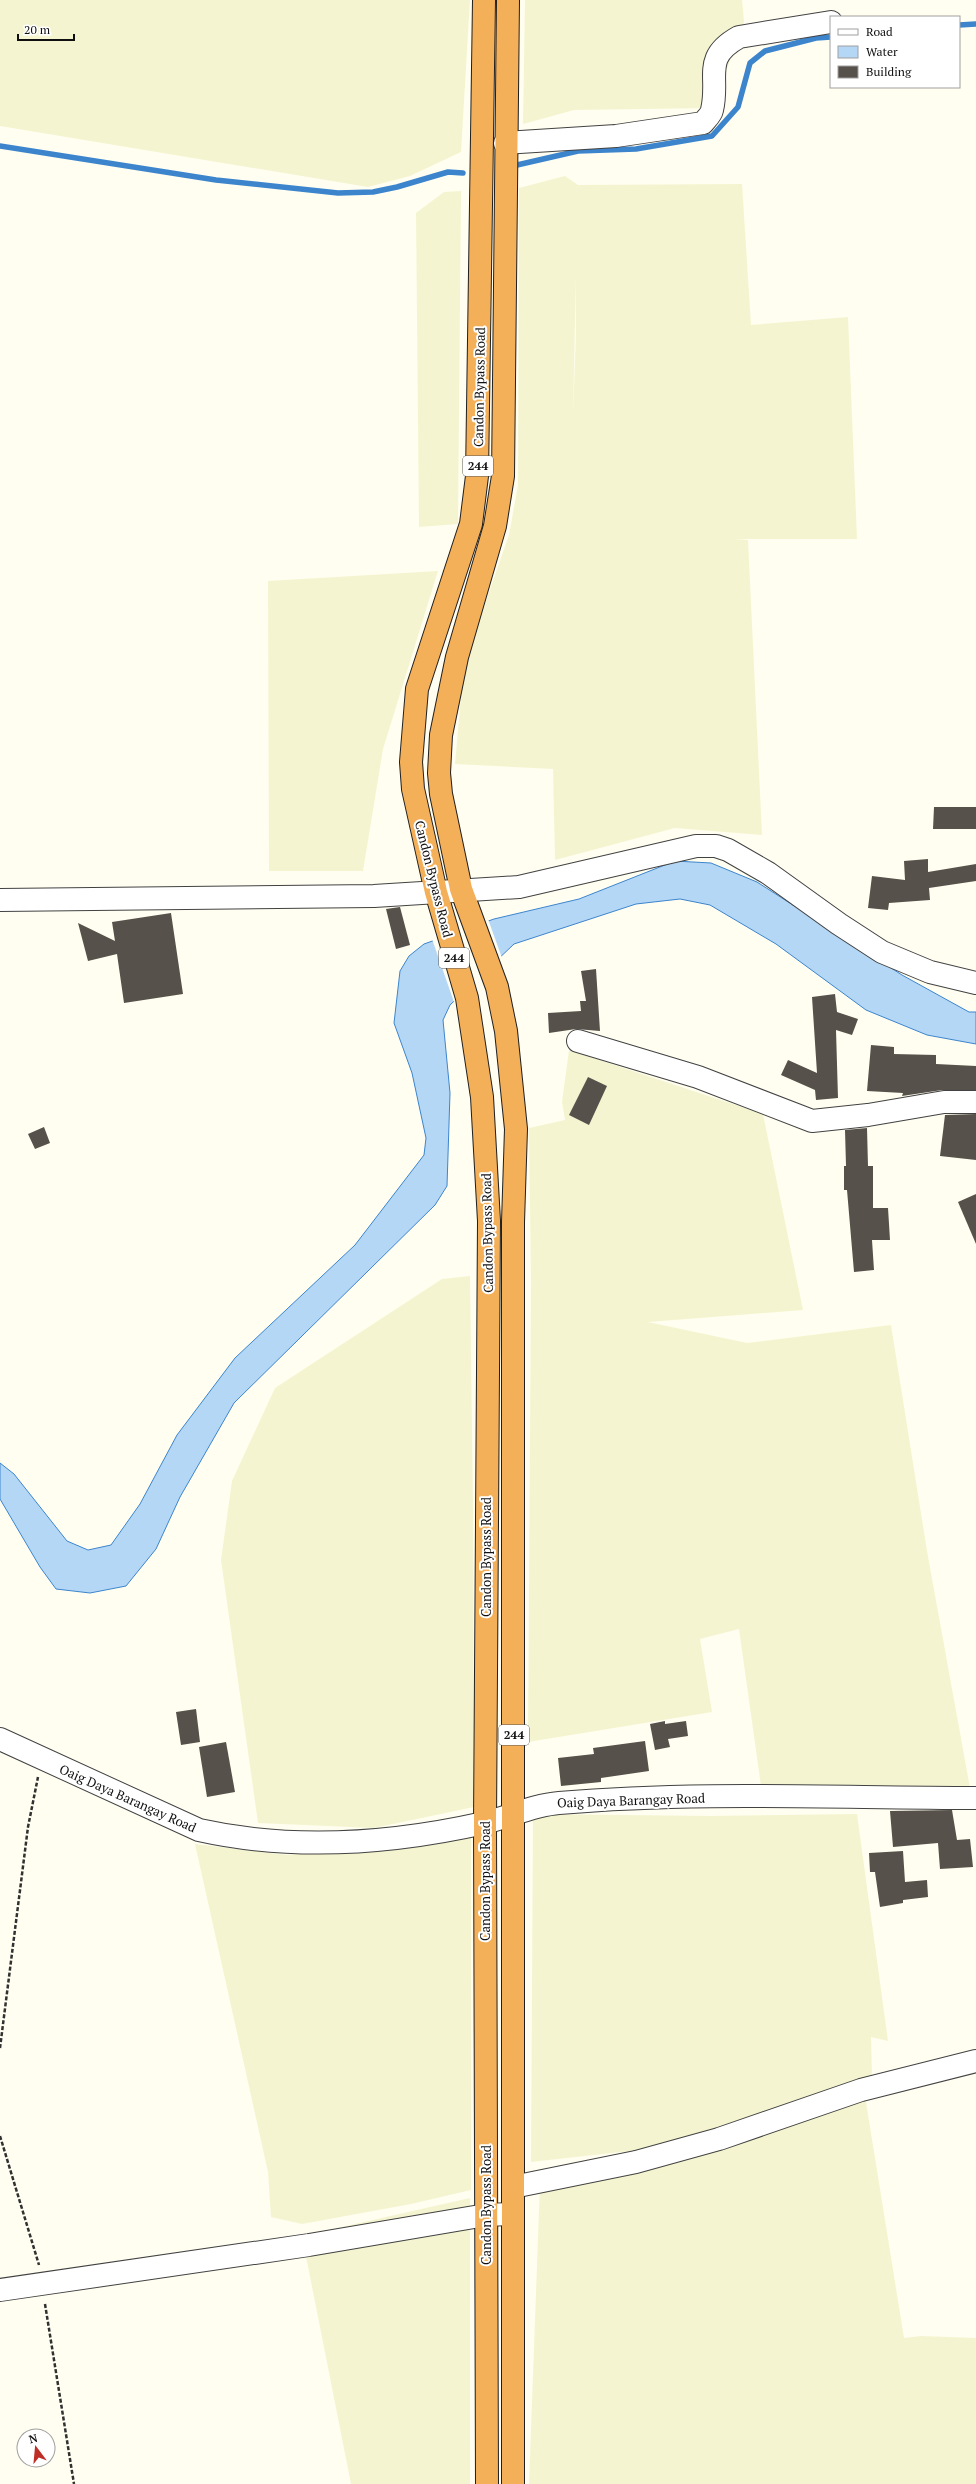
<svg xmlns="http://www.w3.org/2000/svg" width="976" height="2484" font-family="'PT Serif',serif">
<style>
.farmland{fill:#f4f5d0;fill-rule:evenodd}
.water{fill:#b5d7f6;stroke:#3c85cd}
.pier{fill:#fffef0}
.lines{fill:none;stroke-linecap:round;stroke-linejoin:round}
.stream{stroke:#3c85cd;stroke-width:5.5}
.building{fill:#57514b}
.minor-casing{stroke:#424242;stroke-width:24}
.highway-casing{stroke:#202020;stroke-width:24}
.path{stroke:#313131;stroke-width:2.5;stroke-dasharray:4 2;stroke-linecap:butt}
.minor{stroke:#fff;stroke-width:22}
.highway{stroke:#f4af59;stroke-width:22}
.labels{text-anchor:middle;stroke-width:4;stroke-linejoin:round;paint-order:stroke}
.shield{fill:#fff;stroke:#575757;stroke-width:1}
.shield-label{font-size:12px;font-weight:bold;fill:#0f0f0f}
.street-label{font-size:13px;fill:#0f0f0f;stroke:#fff}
</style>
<rect width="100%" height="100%" fill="#fffef0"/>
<!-- farmland -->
<g class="farmland">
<polygon points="0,0 470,0 461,152 410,176 368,187 0,126"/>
<polygon points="525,0 742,0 744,22 713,108 574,110 523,124"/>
<path d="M 565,176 L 578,185 L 742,184 L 751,325 L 848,317 L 857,539 L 735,539 L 748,540 L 762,835 L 675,828 L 555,860 L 553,769 L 455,764 L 464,663 L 509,535 L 518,485 L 519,188 ZM 576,276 L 576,334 L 573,414 L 573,413 Z"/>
<polygon points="461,191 458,524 419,527 416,213 444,192"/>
<polygon points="438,571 383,749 363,871 269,871 268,581"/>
<polygon points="569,1050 763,1114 803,1310 648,1322 747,1343 891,1325 927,1551 970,1788 761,1786 739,1629 700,1639 712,1712 528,1742 531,1282 529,1128 565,1120 562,1102"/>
<polygon points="470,1276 473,1507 474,1807 374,1828 258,1823 221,1560 232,1481 275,1388 442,1279"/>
<polygon points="533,1814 711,1816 857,1814 888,2041 871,2037 872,2078 665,2150 648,2149 531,2162"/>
<polygon points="471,1835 471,2190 411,2204 302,2224 271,2217 268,2172 195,1844 288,1855"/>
<polygon points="865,2096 904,2338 921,2336 976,2338 976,2484 529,2484 540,2183"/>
<polygon points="470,2198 470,2484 351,2484 302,2236"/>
</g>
<!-- water -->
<polygon class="water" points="675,861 711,863 757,882 902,975 969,1012 976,1012 976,1044 927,1035 866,1010 776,944 710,905 680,899 636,904 514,944 450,1005 443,1020 450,1093 447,1186 435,1205 234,1403 180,1497 156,1549 126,1586 90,1593 56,1589 40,1567 0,1499 0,1463 14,1474 67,1541 88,1550 111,1545 140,1504 177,1435 235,1358 355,1245 424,1155 426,1138 412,1073 394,1023 400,971 409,956 424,944 494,919 579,899"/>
<!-- pier -->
<polygon class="pier" points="488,919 502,958 454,1002 432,939"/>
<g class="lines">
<!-- stream -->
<g class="stream">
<polyline points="959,25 976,24"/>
<polyline points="0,146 216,180 338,193 373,192 397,187 448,172 463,173"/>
<polyline points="517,165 578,151 636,149 712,136 738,107 750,63 765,51 816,38 831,37"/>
</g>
</g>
<!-- building -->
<g class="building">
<polygon points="934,807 976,807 976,829 933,829"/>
<polygon points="928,859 928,872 976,864 976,881 929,888 930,900 889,903 888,910 868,908 872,876 905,880 904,861"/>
<polygon points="400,907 410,945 396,949 386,909"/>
<polygon points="171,913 183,994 124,1003 117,954 88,961 78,923 115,941 112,922"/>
<polygon points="596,969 600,1031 576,1029 549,1033 548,1013 581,1011 580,1001 586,1001 581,971"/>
<polygon points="835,994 837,1012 858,1019 852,1035 836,1030 838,1098 816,1100 815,1090 781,1075 788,1060 817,1073 812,997"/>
<polygon points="871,1045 894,1047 894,1054 936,1055 936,1064 976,1066 976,1090 942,1090 902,1096 903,1093 867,1091"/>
<polygon points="588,1077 607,1086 589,1125 569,1115"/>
<polygon points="976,1114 976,1160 940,1156 945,1115"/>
<polygon points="44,1127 50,1143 35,1149 28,1134"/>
<polygon points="867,1128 868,1166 873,1166 873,1208 888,1208 890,1240 872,1240 874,1270 854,1272 847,1190 844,1190 844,1166 846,1166 845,1130"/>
<polygon points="976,1194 976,1244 958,1202"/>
<polygon points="196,1709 200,1742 181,1745 176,1712"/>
<polygon points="665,1721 665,1724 686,1721 688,1736 668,1739 670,1747 655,1750 650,1724"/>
<polygon points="645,1741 649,1771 601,1778 601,1782 561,1786 558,1758 594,1754 593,1748"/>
<polygon points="226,1742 235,1792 207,1797 199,1747"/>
<polygon points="952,1810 957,1840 970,1839 973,1867 940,1869 938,1843 893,1847 890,1811"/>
<polygon points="903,1851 905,1882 927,1880 928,1897 903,1900 903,1903 880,1907 875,1872 870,1872 869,1853"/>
</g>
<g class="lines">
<!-- minor casing -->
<g class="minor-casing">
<g id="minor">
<path d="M 505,143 L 616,136 L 703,123 C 706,119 711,115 712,110 C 720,77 701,58 739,37 L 831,22"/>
<polyline points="0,900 374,896 519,887 696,846 716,846 728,850 768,873 839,924 882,952 930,972 976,983"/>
<polyline points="578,1041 698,1077 812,1121 868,1115 944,1102 976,1102"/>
<path d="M 0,1739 L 199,1830 C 293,1851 390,1844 484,1823 C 509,1817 533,1805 559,1803 C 698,1791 837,1798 976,1798"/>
<polyline points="513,2187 636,2162 719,2139 861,2090 976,2061"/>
<polyline points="0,2290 309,2245 486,2215 513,2214"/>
</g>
</g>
<!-- highway casing -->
<g class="highway-casing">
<g id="highway">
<polyline points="484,0 477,476 471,524 417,689 411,762 413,789 436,892 467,998 482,1097 489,1221 485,1823 487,2484"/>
<polyline points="508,0 503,476 495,526 457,657 441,735 439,773 441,794 461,889 497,987 506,1031 516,1129 513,1222 513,2484"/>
</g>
</g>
<!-- path -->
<g class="path">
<polyline points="0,2048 28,1827 38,1777"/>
<polyline points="0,2136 39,2265"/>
<polyline points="45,2304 74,2484"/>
</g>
<!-- minor -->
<use href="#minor" class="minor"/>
<!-- highway -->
<use href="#highway" class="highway"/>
</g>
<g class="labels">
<!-- shield labels -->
<g class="shield">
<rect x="463" y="456" width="30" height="20" rx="3"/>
<rect x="439" y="948" width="30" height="20" rx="3"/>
<rect x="499" y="1725" width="30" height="20" rx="3"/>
</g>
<g class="shield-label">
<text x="478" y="470">244</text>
<text x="454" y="962">244</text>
<text x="514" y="1739">244</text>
</g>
<!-- street labels -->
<g class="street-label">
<text transform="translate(479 387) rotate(-89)" y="5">Candon Bypass Road</text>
<text transform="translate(434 879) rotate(76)" y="5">Candon Bypass Road</text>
<text transform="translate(487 1233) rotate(-91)" y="5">Candon Bypass Road</text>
<text transform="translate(486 1557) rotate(-90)" y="5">Candon Bypass Road</text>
<text transform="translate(128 1798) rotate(24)" y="5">Oaig Daya Barangay Road</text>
<text transform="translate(631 1800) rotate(-2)" y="5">Oaig Daya Barangay Road</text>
<text transform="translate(485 1881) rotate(-90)" y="5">Candon Bypass Road</text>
<text transform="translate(486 2205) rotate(-90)" y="5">Candon Bypass Road</text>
</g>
</g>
<!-- legend -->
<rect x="830" y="16" width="130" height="72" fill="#ffffff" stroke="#9f9f9f"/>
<rect x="838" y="29" width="20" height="6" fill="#ffffff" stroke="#9f9f9f"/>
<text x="866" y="36" font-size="12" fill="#0f0f0f">Road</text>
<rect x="838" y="46" width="20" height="12" fill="#b5d7f6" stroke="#9f9f9f"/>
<text x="866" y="56" font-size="12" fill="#0f0f0f">Water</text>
<rect x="838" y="66" width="20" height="12" fill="#57514b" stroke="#9f9f9f"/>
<text x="866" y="76" font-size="12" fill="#0f0f0f">Building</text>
<!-- north arrow -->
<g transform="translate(36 2448) rotate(344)"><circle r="19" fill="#ffffff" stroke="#9f9f9f"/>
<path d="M0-3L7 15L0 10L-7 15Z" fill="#bf2e26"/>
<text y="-6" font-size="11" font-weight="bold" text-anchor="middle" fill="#0f0f0f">N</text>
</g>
<!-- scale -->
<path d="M18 34v6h56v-6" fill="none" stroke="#0f0f0f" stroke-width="2"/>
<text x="24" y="34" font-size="12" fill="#0f0f0f" stroke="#ffffff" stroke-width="3" paint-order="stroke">20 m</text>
</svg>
